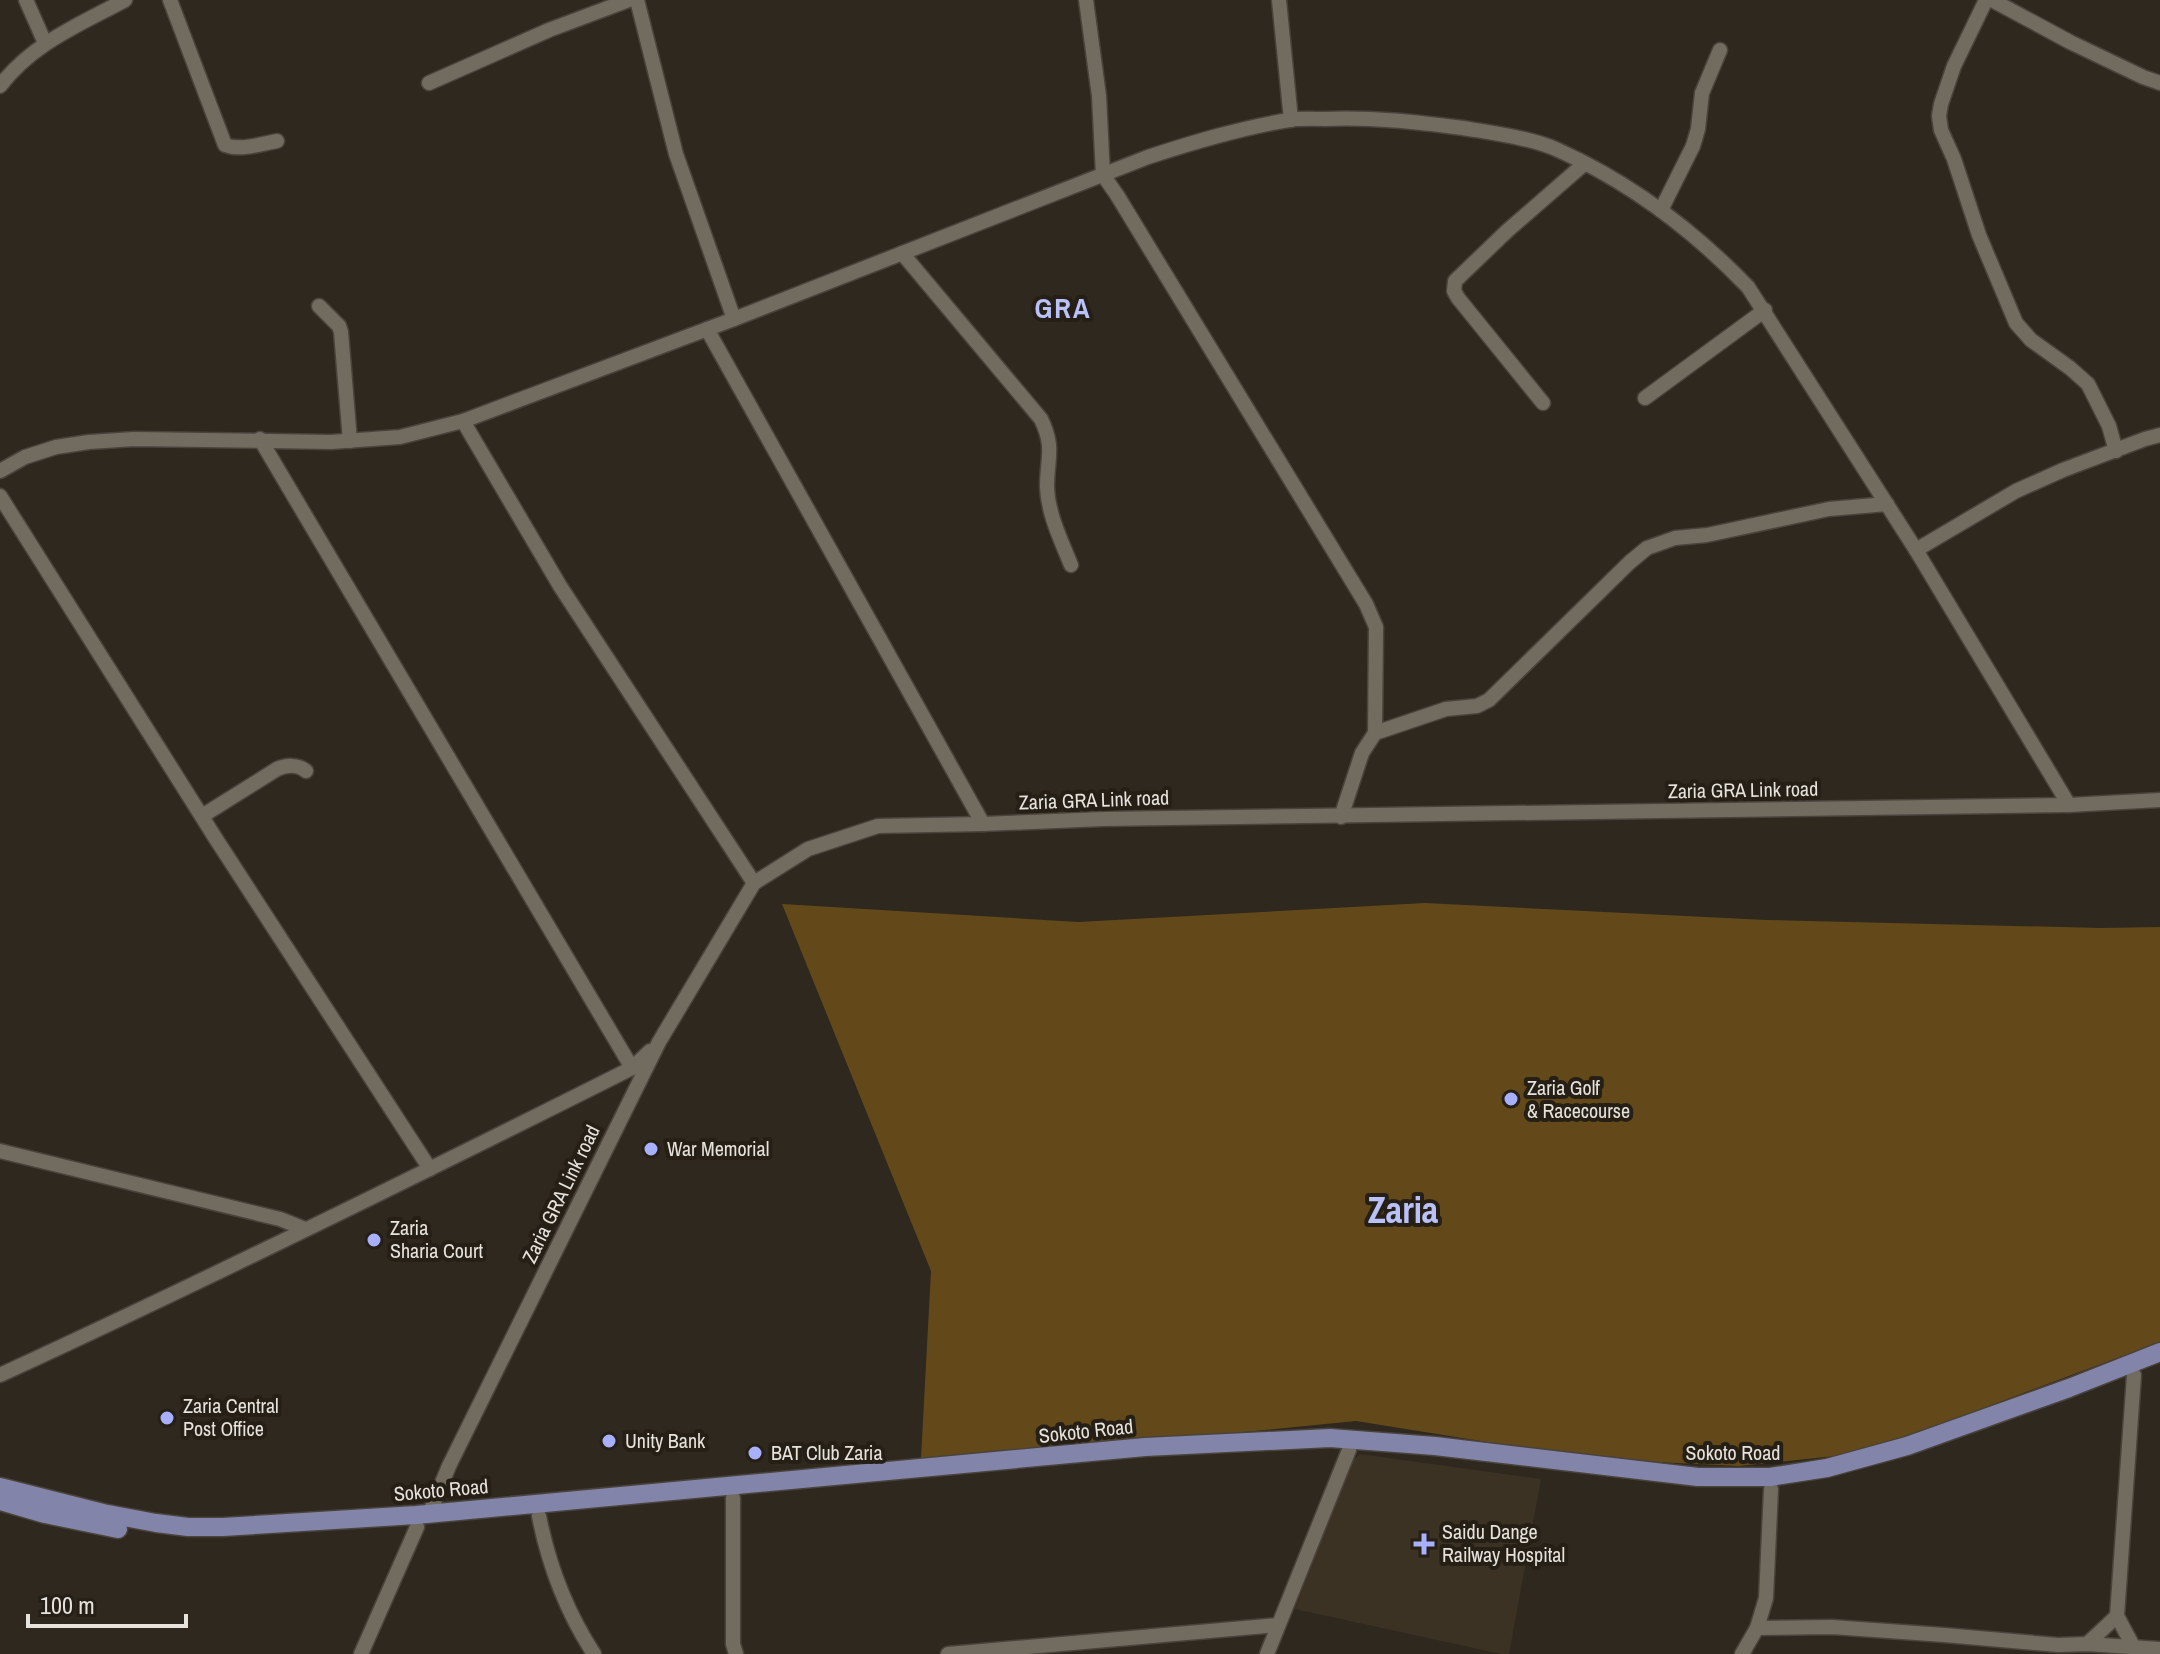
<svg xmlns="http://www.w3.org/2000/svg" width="2160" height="1654" font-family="'Archivo Narrow',sans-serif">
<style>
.built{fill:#3b3223}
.green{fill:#634919}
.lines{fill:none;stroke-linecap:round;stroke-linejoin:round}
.minor-casing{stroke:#49433c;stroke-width:17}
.major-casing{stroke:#49433c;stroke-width:21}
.minor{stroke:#726b60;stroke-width:14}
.major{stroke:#8384aa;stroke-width:18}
.poi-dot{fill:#a8b0fc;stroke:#251f16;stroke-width:3}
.labels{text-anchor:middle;stroke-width:8;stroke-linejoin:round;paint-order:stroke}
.street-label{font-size:20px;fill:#e6e2dc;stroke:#251f16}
.poi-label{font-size:20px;fill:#e6e2dc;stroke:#251f16;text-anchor:start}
.district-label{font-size:28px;font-weight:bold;letter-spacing:2px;fill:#bac1f9;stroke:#251f16}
.town-label{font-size:36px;font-weight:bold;fill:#bac1f9;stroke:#251f16}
</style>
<rect width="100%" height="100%" fill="#2e281f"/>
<!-- built -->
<polygon class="built" points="1360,1454 1541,1479 1509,1654 1501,1654 1295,1609 1349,1464"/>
<!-- green -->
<polygon class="green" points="1425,903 1766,920 2101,928 2160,927 2160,1342 1863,1453 1739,1466 1592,1459 1356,1421 1120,1444 921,1458 931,1271 782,904 1078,922"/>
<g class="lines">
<!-- minor casing -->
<g class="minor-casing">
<g id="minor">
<polyline points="26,0 45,43"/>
<path d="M 170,0 L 225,145 C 241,151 260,144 277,141"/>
<polyline points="637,0 676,154 734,319"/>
<polyline points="1086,0 1099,96 1103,175 1117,195 1366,604 1376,627 1375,733 1362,753 1341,817"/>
<polyline points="1279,0 1291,120"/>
<polyline points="1986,0 1954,66 1941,104 1939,116 1941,130 1954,159 1979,235 2016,323 2031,340 2070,368 2088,384 2109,426 2116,451"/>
<polyline points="1992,0 2070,42 2143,77 2160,83"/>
<polyline points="429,83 549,30 629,0"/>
<path d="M 0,86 C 33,43 79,25 125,0"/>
<polyline points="1661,210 1693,146 1698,129 1702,93 1720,50"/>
<path d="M 902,253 L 1041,419 C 1055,448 1047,458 1047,487 C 1048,514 1061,540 1071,565"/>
<polyline points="319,306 339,326 341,332 350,441"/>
<polyline points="707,329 983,824"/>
<polyline points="1645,398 1765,310"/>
<polyline points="1543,403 1458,298 1454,291 1455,281 1507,231 1584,164"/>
<polyline points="463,421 560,586 754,883"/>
<polyline points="260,439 632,1068"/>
<path d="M 0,471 L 25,457 L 56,447 L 89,442 L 134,439 L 331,442 L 400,437 L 463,421 L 734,319 L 1148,157 C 1194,142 1240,128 1289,120 C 1300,118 1313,119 1325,119 C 1372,117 1417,122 1463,128 C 1492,133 1532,138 1558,150 C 1629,182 1694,231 1748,287 L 1916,550 L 2069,805"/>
<polyline points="0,496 216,839 430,1169"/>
<polyline points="1916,550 2016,491 2063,470 2145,439 2160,435"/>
<polyline points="1375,733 1446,709 1477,706 1489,700 1630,562 1647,548 1675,538 1707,535 1829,509 1887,504"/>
<path d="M 202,816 L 277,769 C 286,765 298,764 306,771"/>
<polyline points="0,1151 280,1219 305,1229"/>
<path d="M 0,1375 C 213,1277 423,1173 632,1068 L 650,1051"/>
<polyline points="733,1498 733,1644 736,1654"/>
<polyline points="429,1514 449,1466 659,1042 754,883 808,849 878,826 983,824 1103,819 2069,805 2160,800"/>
<path d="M 539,1516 C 549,1567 566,1611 594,1654"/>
<polyline points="1757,1628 1832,1627 1944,1635 2058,1645 2087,1644 2160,1649"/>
<polyline points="2087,1644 2117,1616"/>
<polyline points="2133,1646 2117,1616 2134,1375"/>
<polyline points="361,1654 417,1527"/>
<polyline points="948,1654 1278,1625"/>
<polyline points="1267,1654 1349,1450"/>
<polyline points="1742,1654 1757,1628 1766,1598 1771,1489"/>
</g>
</g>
<!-- major casing -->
<g class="major-casing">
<g id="major">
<polyline points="0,1487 103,1513 156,1523 188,1527 223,1527 416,1515 1145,1447 1330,1438 1435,1446 1698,1477 1770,1477 1827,1468 1907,1446 2069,1388 2160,1352"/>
<polyline points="0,1501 45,1514 118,1529"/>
</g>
</g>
<!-- minor -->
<use href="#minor" class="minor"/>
<!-- major -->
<use href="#major" class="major"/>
</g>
<!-- markers -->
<g class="poi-dot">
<circle cx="1511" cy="1099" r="8"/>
<circle cx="651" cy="1149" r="8"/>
<circle cx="374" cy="1240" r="8"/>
<circle cx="167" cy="1418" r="8"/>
<circle cx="609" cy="1441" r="8"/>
<circle cx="755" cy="1453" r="8"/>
<path d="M1420 1532h8v8h8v8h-8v8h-8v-8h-8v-8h8z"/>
</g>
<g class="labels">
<!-- street labels -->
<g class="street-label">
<text transform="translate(1743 790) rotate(-1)" y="7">Zaria GRA Link road</text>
<text transform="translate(1094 800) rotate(-2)" y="7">Zaria GRA Link road</text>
<text transform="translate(561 1194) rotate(-64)" y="7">Zaria GRA Link road</text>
<text transform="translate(1086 1431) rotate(-6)" y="7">Sokoto Road</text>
<text x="1733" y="1460">Sokoto Road</text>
<text transform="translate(441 1490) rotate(-5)" y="7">Sokoto Road</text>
</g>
<!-- poi labels -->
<g class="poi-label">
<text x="1527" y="1095">Zaria Golf<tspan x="1527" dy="23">&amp; Racecourse</tspan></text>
<text x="667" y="1156">War Memorial</text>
<text x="390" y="1235">Zaria<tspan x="390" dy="23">Sharia Court</tspan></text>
<text x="183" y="1413">Zaria Central<tspan x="183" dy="23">Post Office</tspan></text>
<text x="625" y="1448">Unity Bank</text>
<text x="771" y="1460">BAT Club Zaria</text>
<text x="1442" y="1539">Saidu Dange<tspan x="1442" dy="23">Railway Hospital</tspan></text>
</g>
<!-- district labels -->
<g class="district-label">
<text x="1063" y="318">GRA</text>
</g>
<!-- town labels -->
<g class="town-label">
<text x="1403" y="1223">Zaria</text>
</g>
</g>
<!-- scale -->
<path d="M28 1614v12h158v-12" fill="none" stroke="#e6e2dc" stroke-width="4"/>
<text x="40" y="1614" font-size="24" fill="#e6e2dc" stroke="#251f16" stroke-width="6" paint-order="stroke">100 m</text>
</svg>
